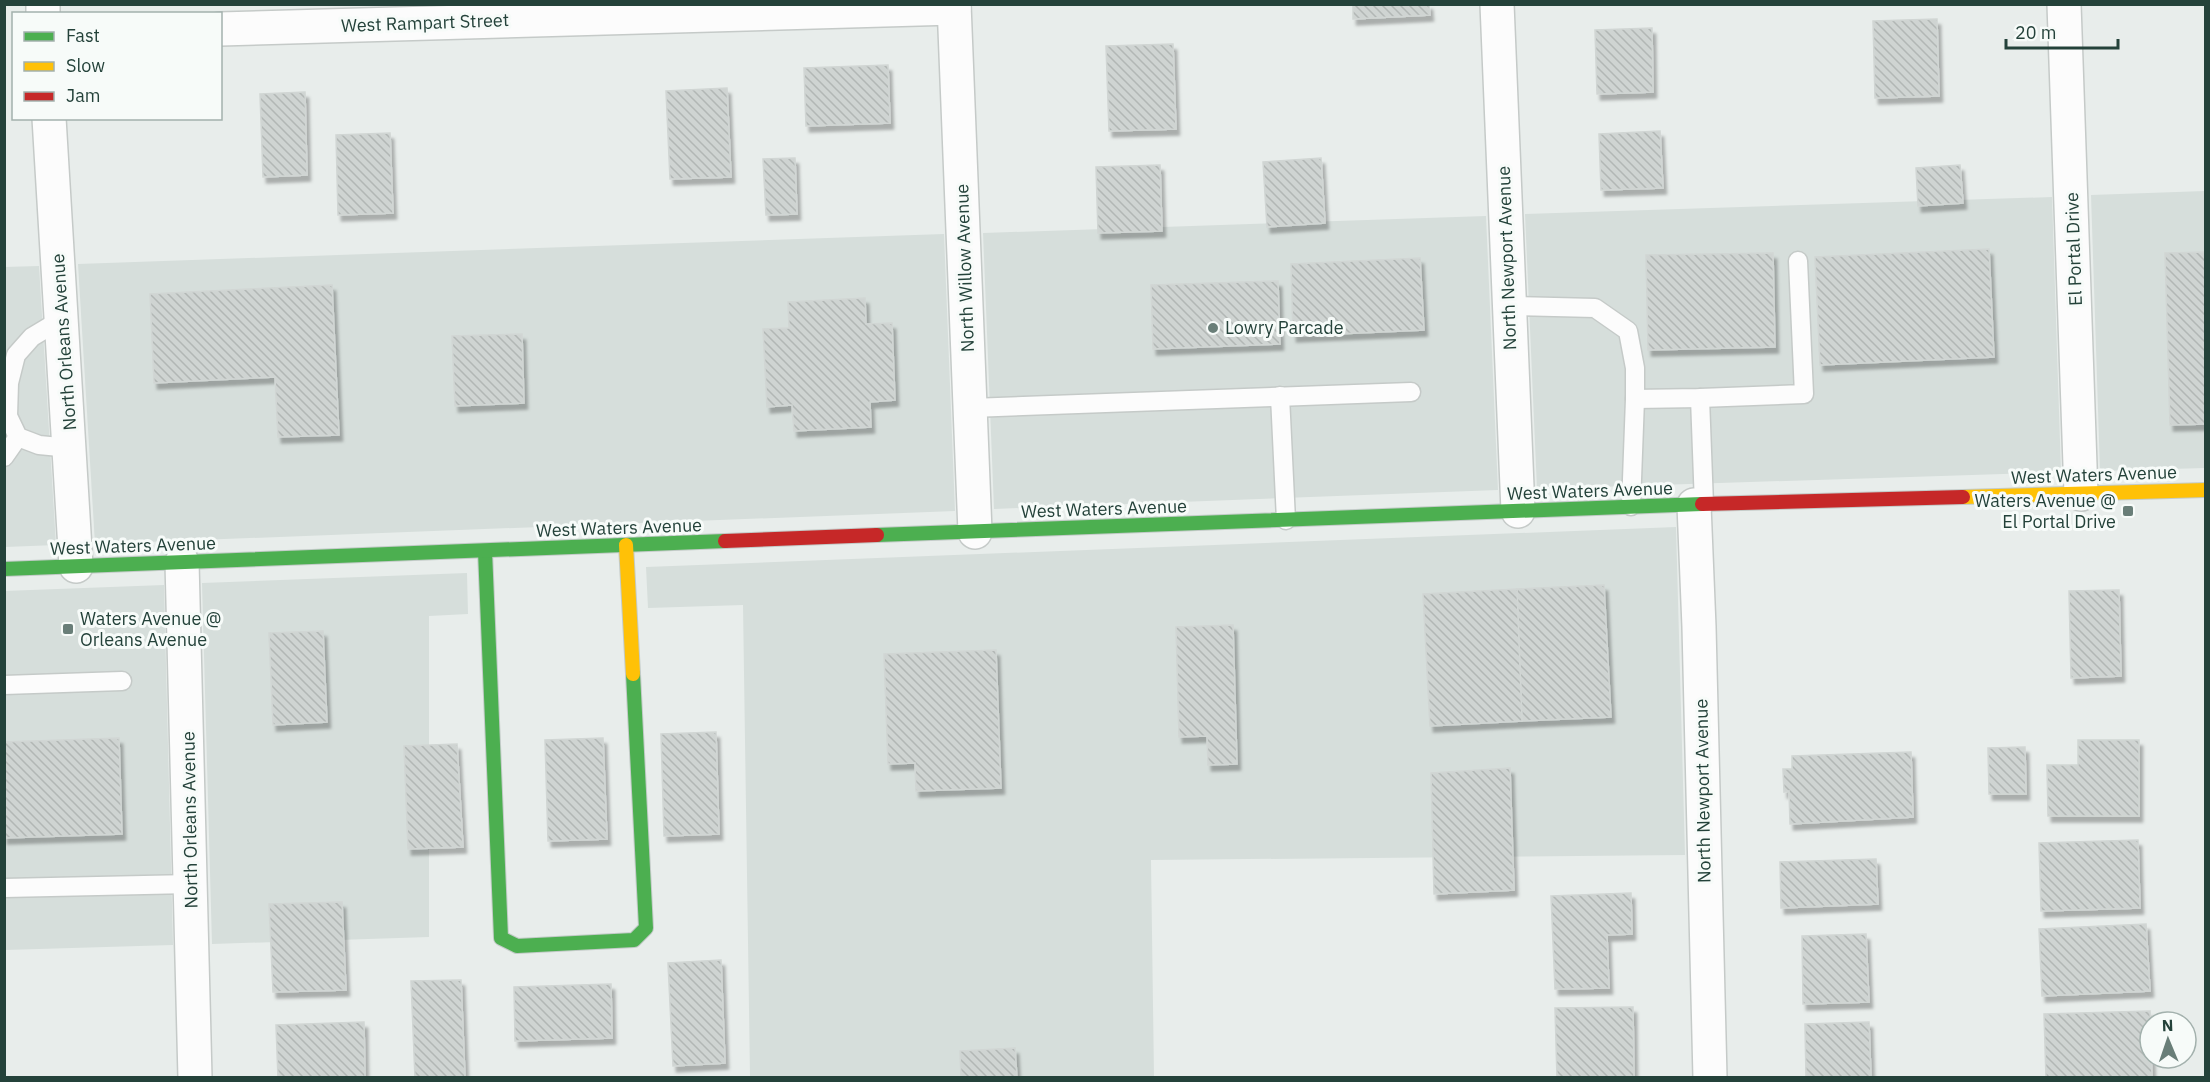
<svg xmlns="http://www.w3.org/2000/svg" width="2210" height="1082" font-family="'IBM Plex Sans',sans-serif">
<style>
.built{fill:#d6dedb}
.building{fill:url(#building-back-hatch);stroke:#d1d6d4;stroke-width:1.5;filter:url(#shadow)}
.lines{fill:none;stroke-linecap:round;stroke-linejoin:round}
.lane-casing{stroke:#c5cac8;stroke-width:21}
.street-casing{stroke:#c5cac8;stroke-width:36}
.fast-casing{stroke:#c3cbc8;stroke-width:16}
.slow-casing{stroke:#c3cbc8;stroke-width:16}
.jam-casing{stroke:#c3cbc8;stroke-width:16}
.lane{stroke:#fcfcfc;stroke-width:18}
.street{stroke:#fcfcfc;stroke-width:33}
.fast{stroke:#4caf50;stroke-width:14}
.slow{stroke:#ffc107;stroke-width:14}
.jam{stroke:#c62828;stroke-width:14}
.poi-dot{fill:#697e78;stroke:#f7fbf9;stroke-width:2}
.labels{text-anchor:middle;stroke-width:6;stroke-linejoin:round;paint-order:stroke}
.street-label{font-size:18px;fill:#24423a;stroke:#f7fbf9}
.poi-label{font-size:18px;fill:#24423a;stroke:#f7fbf9;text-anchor:start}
</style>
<defs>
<pattern id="building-back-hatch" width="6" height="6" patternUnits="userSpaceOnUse" patternTransform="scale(1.5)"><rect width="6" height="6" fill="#cfd4d2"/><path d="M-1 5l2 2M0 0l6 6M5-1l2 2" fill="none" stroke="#b2b7b5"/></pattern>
<filter id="shadow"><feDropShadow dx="3.5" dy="6" stdDeviation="1.5" flood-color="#0004"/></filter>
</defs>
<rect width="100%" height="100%" fill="#e8edeb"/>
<!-- built -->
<g class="built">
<polygon points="2205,191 2205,468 2100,471 2091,195"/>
<polygon points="2052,197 2061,472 1537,489 1525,214"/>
<polygon points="1486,216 1498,490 994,509 983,233"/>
<polygon points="944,234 955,511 95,544 78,264"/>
<polygon points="39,266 56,545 5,547 4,267"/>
<polygon points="1676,527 1685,855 1151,860 1154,1077 750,1077 743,605 648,608 646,567"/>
<polygon points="467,573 468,614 429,616 429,937 212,944 202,583"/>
<polygon points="164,585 173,945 5,950 4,591"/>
</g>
<!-- building -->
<g class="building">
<polygon points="1353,4 1429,4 1430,15 1353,19"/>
<polygon points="1937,19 1939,96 1875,98 1873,21"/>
<polygon points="1652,28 1653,92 1597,94 1595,30"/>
<polygon points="1173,44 1176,129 1109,131 1106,46"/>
<polygon points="888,65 890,123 806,126 804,68"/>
<polygon points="727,88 731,177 670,179 666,91"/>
<polygon points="305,92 307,175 263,177 260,94"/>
<polygon points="1660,131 1663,188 1601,190 1599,134"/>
<polygon points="390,133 393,213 338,215 336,135"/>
<polygon points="795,158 797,214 766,215 763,159"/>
<polygon points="1321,158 1325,223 1267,227 1263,162"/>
<polygon points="1160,165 1162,231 1098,233 1096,167"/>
<polygon points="1960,165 1963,203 1918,206 1916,168"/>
<polygon points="1989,249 1994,357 1820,365 1815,257"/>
<polygon points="2206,252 2206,424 2170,425 2165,253"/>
<polygon points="1773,253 1775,347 1648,350 1646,255"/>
<polygon points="1420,258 1424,330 1293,336 1291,264"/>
<polygon points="1278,281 1280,344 1153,349 1151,285"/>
<polygon points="332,285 339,435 278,437 275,377 154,383 150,294"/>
<polygon points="865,298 866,324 892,323 895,400 870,402 871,427 794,431 792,405 767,407 763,329 789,328 788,302"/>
<polygon points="522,334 524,403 455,406 452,336"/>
<polygon points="1604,585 1611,717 1522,721 1517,589"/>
<polygon points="1517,589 1522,721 1430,726 1423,594"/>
<polygon points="2119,590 2121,676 2071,678 2069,591"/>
<polygon points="1233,625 1237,764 1208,765 1207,736 1179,737 1176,627"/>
<polygon points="323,631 327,722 273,725 269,633"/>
<polygon points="996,650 1001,788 916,791 915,763 888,764 884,654"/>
<polygon points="716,732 719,834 664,836 661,734"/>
<polygon points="119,738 122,834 4,838 4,742"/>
<polygon points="603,738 607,839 548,841 545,740"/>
<polygon points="2078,740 2139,740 2139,816 2048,816 2047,765 2078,765"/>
<polygon points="457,744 463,847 408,849 404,746"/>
<polygon points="2025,747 2026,794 1989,794 1988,748"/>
<polygon points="1911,752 1913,817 1790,824 1789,791 1784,792 1783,769 1792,769 1792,756"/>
<polygon points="1510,768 1514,890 1434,894 1431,773"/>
<polygon points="2138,840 2140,908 2041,911 2039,843"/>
<polygon points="1876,859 1878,904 1781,908 1780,862"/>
<polygon points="1631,893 1632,934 1607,935 1609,988 1555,989 1551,896"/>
<polygon points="342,902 346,990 273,992 269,904"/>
<polygon points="2146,924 2150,991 2042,996 2039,929"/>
<polygon points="1866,934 1869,1002 1803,1004 1802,936"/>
<polygon points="721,960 725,1063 673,1066 668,963"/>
<polygon points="461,980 465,1078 415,1078 411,981"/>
<polygon points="611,984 612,1038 515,1041 514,987"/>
<polygon points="1633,1007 1634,1078 1557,1078 1555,1008"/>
<polygon points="2150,1011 2152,1078 2046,1078 2044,1014"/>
<polygon points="364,1022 365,1078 278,1078 276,1025"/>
<polygon points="1869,1022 1871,1078 1806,1078 1805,1024"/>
<polygon points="1015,1048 1017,1078 961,1078 960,1051"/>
</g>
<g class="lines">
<!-- lane casing -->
<g class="lane-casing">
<g id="lane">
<polyline points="1509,306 1595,308 1628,331 1635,368 1635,399 1700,398 1804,394 1798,261"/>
<polyline points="62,319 32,337 16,355 9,383 8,416 18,437 39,445 70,448"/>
<polyline points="1280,396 1286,520"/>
<polyline points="1700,398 1704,505"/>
<polyline points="971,408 1411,392"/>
<polyline points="4,457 18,437"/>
<polyline points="1631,506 1635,399"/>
<polyline points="4,685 122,681"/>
<polyline points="4,888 191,884"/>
</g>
</g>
<!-- street casing -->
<g class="street-casing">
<g id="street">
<polyline points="43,4 43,14"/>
<polyline points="954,4 975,532"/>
<polyline points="1497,4 1518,511"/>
<polyline points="2064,4 2081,494"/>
<polyline points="220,29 954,8"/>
<polyline points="49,118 76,566"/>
<polyline points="1694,505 1699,627 1710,1078"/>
<polyline points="182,562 195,1078"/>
</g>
</g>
<!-- fast casing -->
<g class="fast-casing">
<g id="fast">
<polyline points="877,535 1702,504"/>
<polyline points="485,551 501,938 517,946 634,940 646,928 633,674"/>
<polyline points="4,569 725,541"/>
</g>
</g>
<!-- slow casing -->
<g class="slow-casing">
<g id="slow">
<polyline points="1963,497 2206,490"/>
<polyline points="626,545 633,674"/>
</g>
</g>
<!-- jam casing -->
<g class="jam-casing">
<g id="jam">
<polyline points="1702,504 1963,497"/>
<polyline points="725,541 877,535"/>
</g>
</g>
<!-- lane -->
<use href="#lane" class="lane"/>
<!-- street -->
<use href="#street" class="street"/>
<!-- fast -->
<use href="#fast" class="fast"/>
<!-- slow -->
<use href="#slow" class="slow"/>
<!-- jam -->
<use href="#jam" class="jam"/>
</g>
<!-- markers -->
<g class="poi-dot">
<circle cx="1213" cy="328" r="6"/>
<rect x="2122" y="505" width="12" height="12" rx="3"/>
<rect x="62" y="623" width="12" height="12" rx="3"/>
</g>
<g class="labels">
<!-- street labels -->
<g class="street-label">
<text transform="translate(425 23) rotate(-2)" y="6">West Rampart Street</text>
<text transform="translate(2074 249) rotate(-92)" y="6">El Portal Drive</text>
<text transform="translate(1507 258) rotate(-92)" y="6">North Newport Avenue</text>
<text transform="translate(965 268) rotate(-92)" y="6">North Willow Avenue</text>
<text transform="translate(64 342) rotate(-94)" y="6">North Orleans Avenue</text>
<text transform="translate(2094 475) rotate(-2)" y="6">West Waters Avenue</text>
<text transform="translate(1590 491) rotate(-2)" y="6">West Waters Avenue</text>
<text transform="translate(1104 509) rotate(-2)" y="6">West Waters Avenue</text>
<text transform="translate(619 528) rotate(-2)" y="6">West Waters Avenue</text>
<text transform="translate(133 546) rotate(-2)" y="6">West Waters Avenue</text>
<text transform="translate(1703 791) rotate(-91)" y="6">North Newport Avenue</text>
<text transform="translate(190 820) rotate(-91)" y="6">North Orleans Avenue</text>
</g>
<!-- poi labels -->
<g class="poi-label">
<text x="1225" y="334">Lowry Parcade</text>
<text x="2116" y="507" text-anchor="end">Waters Avenue @<tspan x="2116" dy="21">El Portal Drive</tspan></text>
<text x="80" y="625">Waters Avenue @<tspan x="80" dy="21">Orleans Avenue</tspan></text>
</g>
</g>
<!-- border -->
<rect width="2210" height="1082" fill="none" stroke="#24423a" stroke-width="12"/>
<!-- legend -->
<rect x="12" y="12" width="210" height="108" fill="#f7fbf9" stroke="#a3b1ad" stroke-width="1.5"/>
<rect x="24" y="32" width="30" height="9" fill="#4caf50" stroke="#a3b1ad" stroke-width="1.5"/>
<text x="66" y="42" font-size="18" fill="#24423a">Fast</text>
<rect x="24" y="62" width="30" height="9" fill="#ffc107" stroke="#a3b1ad" stroke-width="1.5"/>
<text x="66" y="72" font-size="18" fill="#24423a">Slow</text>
<rect x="24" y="92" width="30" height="9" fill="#c62828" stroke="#a3b1ad" stroke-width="1.5"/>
<text x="66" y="102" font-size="18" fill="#24423a">Jam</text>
<!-- north arrow -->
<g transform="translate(2168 1040) rotate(358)"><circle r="28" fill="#f7fbf9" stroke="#a3b1ad" stroke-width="1.5"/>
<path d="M0-4.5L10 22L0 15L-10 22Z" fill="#697e78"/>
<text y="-9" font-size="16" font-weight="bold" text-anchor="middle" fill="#24423a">N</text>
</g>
<!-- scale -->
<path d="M2006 39v9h112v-9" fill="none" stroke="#24423a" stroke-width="3"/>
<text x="2015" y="39" font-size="18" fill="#24423a" stroke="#f7fbf9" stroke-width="4.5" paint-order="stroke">20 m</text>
</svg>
